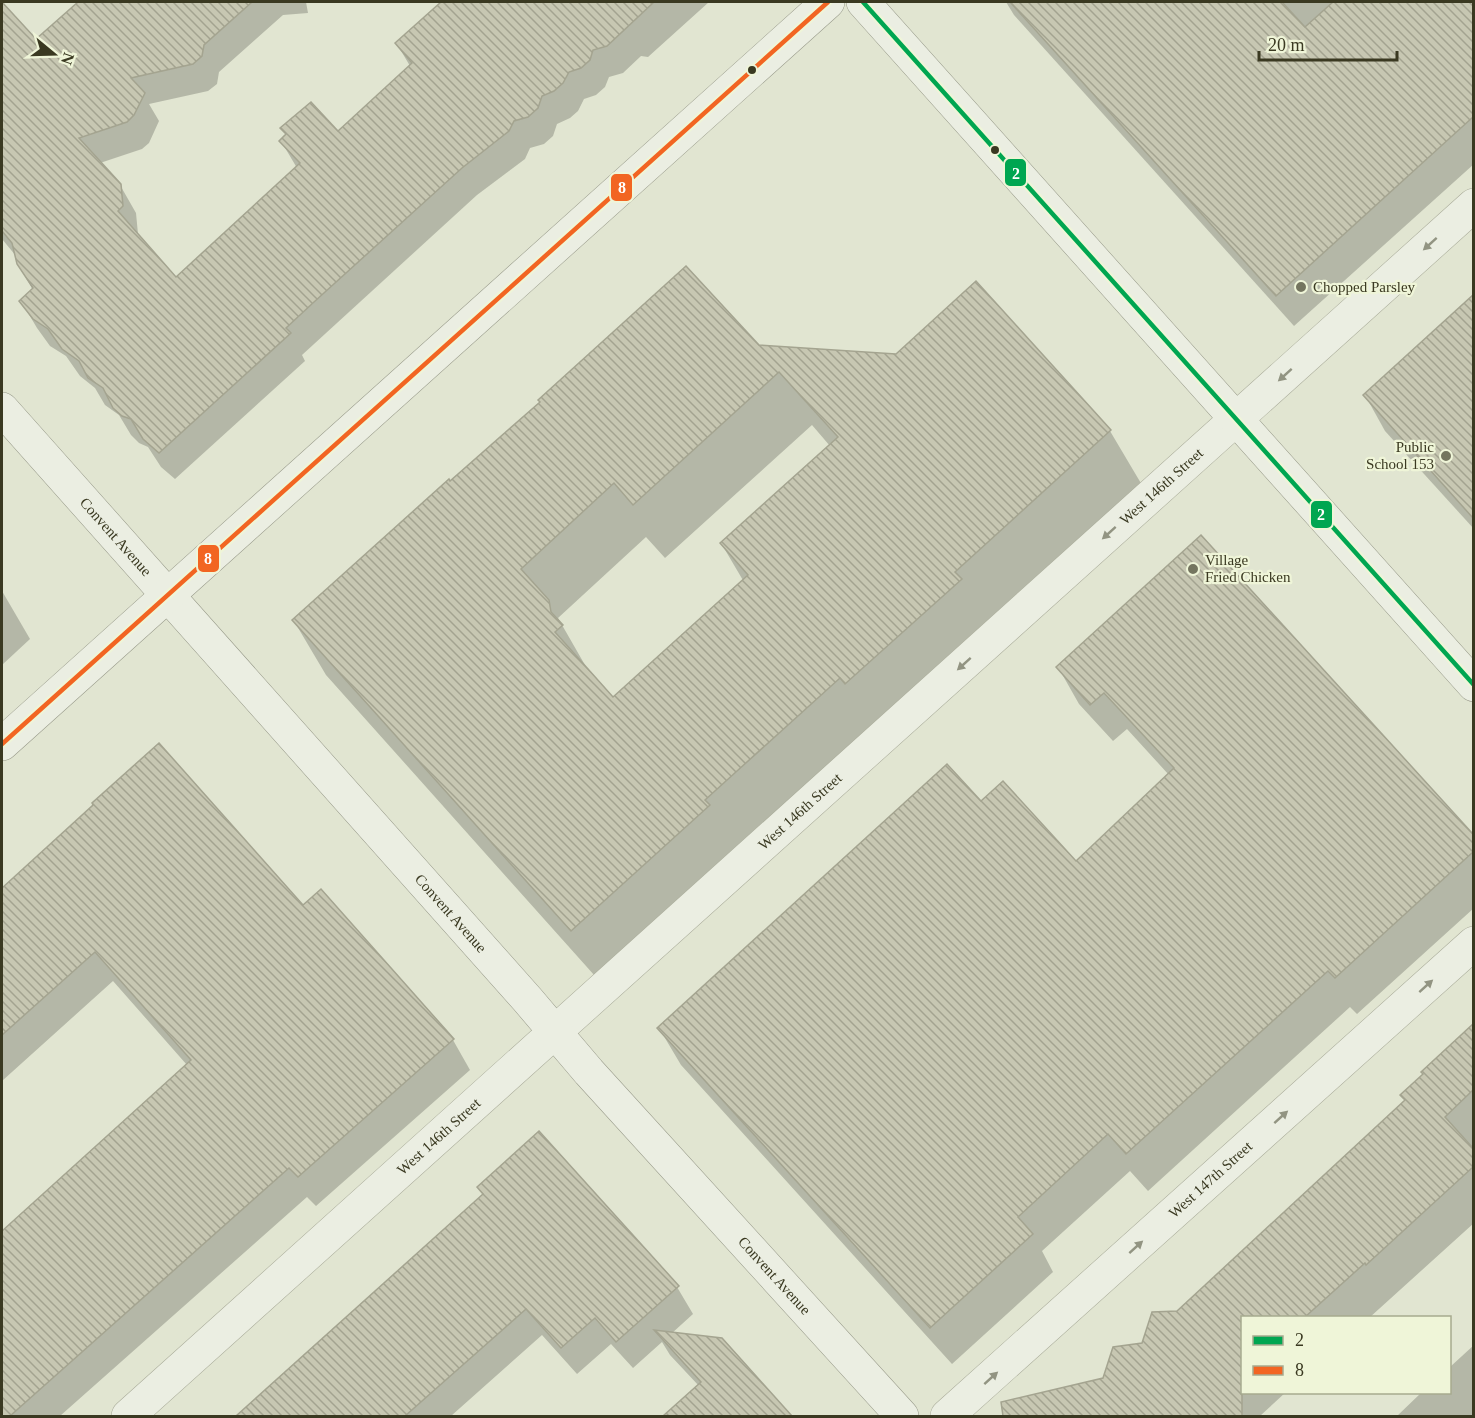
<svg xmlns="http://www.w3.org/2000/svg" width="1475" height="1418" font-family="Georgia,serif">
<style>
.shadow{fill:#0003;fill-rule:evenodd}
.building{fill:url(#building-back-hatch);stroke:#a4a490;stroke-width:1.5;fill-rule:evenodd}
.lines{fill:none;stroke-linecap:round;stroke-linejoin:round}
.street-casing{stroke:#a9ab99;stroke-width:34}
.secondary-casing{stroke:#989a8a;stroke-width:34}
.street{stroke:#ebeee2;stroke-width:33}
.secondary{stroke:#ebeee2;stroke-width:33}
.bus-1-casing{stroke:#eff5d8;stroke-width:9}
.bus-2-casing{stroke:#eff5d8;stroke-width:9}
.bus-1{stroke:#00a651;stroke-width:4.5}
.bus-2{stroke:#f26522;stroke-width:4.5}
.oneway{fill:#929482}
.bus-dot{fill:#3a3921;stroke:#eff5d8;stroke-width:2}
.poi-dot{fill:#74755f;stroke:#eff5d8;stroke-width:2}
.labels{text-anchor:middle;stroke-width:4.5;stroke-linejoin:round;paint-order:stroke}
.poi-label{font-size:15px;fill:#3a3921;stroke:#eff5d8;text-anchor:start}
.street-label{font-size:15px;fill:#3a3921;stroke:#eff5d8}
.line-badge{stroke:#eff5d8;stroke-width:2}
.badge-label{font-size:16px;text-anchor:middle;font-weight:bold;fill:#fff}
</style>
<defs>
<pattern id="building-back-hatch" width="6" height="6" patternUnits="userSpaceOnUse" patternTransform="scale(1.5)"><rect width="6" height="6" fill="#c7c7b2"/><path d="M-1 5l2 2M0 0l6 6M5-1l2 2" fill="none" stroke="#a3a390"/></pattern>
</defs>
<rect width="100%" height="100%" fill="#e1e5d1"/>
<!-- shadow -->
<g class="shadow">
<polygon points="80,2 306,2 308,13 283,15 219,72 217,84 208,91 149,104 159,121 149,143 142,149 100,163 120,185 136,213 138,234 176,279 297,168 281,141 287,136 282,128 338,133 410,66 397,44 443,2 709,2 648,57 641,56 623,73 609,77 605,87 596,95 584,99 578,111 570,118 557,124 553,136 544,144 530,148 525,159 477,195 302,355 305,361 175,479 161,467 148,447 139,443 131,435 119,415 105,405 95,388 80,376 66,356 50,346 37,328 21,301 33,290 18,264 16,256 2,239 2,31 8,25 36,41"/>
<polygon points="1006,2 1474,2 1474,164 1294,326 1014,15"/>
<polygon points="1474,297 1474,529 1385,431 1365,395"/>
<path d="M 758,347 L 1110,431 L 1142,485 L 603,985 L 326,675 L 294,621 L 450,483 ZM 812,425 L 830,446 L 721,543 L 744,582 L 613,699 L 589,672 L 558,618 L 646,537 L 665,558 Z"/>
<polygon points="1201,537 1474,837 1474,908 1357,1014 1350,1007 1148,1191 1130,1171 1042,1251 1053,1272 952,1364 681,1065 659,1028 981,803 1076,863 1169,775 1127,729 1113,741 1079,704 1058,667"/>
<polygon points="2,591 30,639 2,665"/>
<polygon points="26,874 303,907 453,1040 470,1070 316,1206 307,1197 60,1416 2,1416 2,1233 187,1065 113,981 2,1081 2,896"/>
<polygon points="1474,1026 1474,1147 1472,1149 1474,1151 1474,1223 1369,1318 1242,1318 1242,1392 1286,1392 1260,1416 1051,1416 1062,1413 1143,1345 1405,1101 1402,1096 1425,1075 1423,1072"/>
<polygon points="479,1187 677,1287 693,1314 671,1334 722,1340 790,1416 665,1416 699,1386 670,1355 662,1342 633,1368 611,1344 577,1374 542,1335 451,1416 238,1416 483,1195"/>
<polygon points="1474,1345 1474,1416 1397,1416 1422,1392 1450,1392 1450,1367"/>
</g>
<!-- building -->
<g class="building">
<polygon points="2,2 36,39 78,2 252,2 204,45 202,56 193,64 131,78 145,93 134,115 127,122 79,138 121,184 123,206 118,211 176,277 300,163 279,141 286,134 280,128 311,102 338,131 412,63 395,43 441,2 654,2 607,46 593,50 590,60 581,68 569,72 563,83 554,91 542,96 538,108 528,117 514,121 509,131 462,168 314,302 286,328 291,333 159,453 143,439 131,419 122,416 113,408 103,388 88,378 79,361 62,349 48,329 33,319 19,301 33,288 17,264 12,243 2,231"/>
<polygon points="1010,2 1282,2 1305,27 1333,2 1473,2 1473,117 1276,296"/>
<path d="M 686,266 L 759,345 L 896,354 L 976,281 L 1111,430 L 955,572 L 962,579 L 845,684 L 840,678 L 737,771 L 705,800 L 710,805 L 571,931 L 292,620 L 449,479 L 450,481 L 540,402 L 538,400 ZM 779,372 L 838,437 L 720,543 L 748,575 L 613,697 L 555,632 L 563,625 L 551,612 L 549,600 L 521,569 L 614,483 L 633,505 Z"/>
<polygon points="1473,295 1473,518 1363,395"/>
<polygon points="1201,535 1473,834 1473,852 1335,978 1328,971 1126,1154 1108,1134 1018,1217 1033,1234 930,1328 657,1028 947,764 981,801 1003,781 1076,861 1174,768 1104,693 1090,705 1056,667"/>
<polygon points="159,743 303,905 321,889 454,1039 298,1177 289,1168 10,1416 2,1416 2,1231 191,1060 95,952 2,1035 2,888 93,805 92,803"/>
<polygon points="1473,1024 1473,1090 1445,1117 1473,1148 1473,1167 1366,1265 1365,1263 1305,1317 1242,1317 1242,1416 1003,1416 1001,1402 1103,1378 1113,1347 1142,1343 1152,1312 1177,1311 1405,1100 1400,1095 1423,1074 1421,1072"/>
<polygon points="539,1131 679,1286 616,1342 595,1318 561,1348 526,1309 405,1416 236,1416 483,1194 477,1187"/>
<polygon points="654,1330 722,1338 792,1416 663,1416 701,1382"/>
</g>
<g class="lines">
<!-- street casing -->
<g class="street-casing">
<g id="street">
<path id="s1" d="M 128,1416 L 1474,205"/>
<path id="s2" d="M 947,1416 L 1474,943"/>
</g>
</g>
<!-- secondary casing -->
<g class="secondary-casing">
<g id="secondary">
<polyline points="863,2 1474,685"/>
<path id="s3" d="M 2,409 L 527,999 L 589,1072 L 902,1416"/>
<polyline points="2,744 828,2"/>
</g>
</g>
<!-- street -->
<use href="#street" class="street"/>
<!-- secondary -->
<use href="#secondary" class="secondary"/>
<!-- bus-1 casing -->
<g class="bus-1-casing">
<polyline id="bus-1" points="863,2 1474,685"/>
</g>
<!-- bus-2 casing -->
<g class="bus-2-casing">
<polyline id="bus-2" points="2,744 828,2"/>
</g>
<!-- bus-1 -->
<use href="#bus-1" class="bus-1"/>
<!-- bus-2 -->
<use href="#bus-2" class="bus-2"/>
</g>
<!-- one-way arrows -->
<defs><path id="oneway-solid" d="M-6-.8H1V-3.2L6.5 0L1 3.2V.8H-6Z" transform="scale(1.5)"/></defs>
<g class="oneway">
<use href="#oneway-solid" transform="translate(1430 244) rotate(138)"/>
<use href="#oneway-solid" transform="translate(1285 375) rotate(138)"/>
<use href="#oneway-solid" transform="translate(1109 533) rotate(138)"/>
<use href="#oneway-solid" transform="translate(964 664) rotate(138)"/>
<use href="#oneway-solid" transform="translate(1426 986) rotate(-42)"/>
<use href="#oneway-solid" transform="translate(1281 1117) rotate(-42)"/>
<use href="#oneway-solid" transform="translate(1136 1247) rotate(-42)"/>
<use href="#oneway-solid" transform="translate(991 1378) rotate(-42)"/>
</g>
<!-- markers -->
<g class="bus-dot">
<circle cx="752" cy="70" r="5"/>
<circle cx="995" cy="150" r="5"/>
</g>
<g class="poi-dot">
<circle cx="1301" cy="287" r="6"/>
<circle cx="1446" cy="456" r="6"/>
<circle cx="1193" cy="569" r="6"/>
</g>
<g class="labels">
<!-- poi labels -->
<g class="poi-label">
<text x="1313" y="292">Chopped Parsley</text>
<text x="1434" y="452" text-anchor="end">Public<tspan x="1434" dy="17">School 153</tspan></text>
<text x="1205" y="565">Village<tspan x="1205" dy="17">Fried Chicken</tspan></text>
</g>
<!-- street labels -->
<g class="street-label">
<text dy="5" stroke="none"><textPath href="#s1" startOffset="1390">West 146th Street</textPath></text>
<text dy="5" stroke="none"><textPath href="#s3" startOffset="171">Convent Avenue</textPath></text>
<text dy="5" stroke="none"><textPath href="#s1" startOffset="904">West 146th Street</textPath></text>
<text dy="5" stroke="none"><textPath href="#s3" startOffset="675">Convent Avenue</textPath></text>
<text dy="5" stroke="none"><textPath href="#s1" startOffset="418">West 146th Street</textPath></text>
<text dy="5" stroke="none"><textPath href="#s2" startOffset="354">West 147th Street</textPath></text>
<text dy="5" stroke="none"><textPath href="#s3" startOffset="1161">Convent Avenue</textPath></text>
</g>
</g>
<g class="line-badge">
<rect x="1004" y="158" width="23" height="29" rx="6" fill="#00a651"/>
<rect x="610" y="173" width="23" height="29" rx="6" fill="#f26522"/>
<rect x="1310" y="500" width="23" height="29" rx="6" fill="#00a651"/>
<rect x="197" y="544" width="23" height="29" rx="6" fill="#f26522"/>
</g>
<g class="badge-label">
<text x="1016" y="179">2</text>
<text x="622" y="193">8</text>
<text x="1321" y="520">2</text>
<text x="208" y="564">8</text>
</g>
<!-- border -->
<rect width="1475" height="1418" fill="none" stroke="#3a3921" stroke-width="6"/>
<!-- legend -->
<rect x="1241" y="1316" width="210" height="78" fill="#eff5d8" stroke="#a7aa8f" stroke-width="1.5"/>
<rect x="1253" y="1336" width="30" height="9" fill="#00a651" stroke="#a7aa8f" stroke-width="1.5"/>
<text x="1295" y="1346" font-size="18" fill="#3a3921">2</text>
<rect x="1253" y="1366" width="30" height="9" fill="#f26522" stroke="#a7aa8f" stroke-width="1.5"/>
<text x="1295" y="1376" font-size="18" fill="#3a3921">8</text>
<!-- north arrow -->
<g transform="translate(54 54) rotate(109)" stroke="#eff5d8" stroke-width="4.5" paint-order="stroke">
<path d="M0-4.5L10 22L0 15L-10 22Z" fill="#3a3921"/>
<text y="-9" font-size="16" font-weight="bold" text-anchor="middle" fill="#3a3921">N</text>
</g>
<!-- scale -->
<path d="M1259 51v9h138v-9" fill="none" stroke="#3a3921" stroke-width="3"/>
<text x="1268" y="51" font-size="18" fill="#3a3921" stroke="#eff5d8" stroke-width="4.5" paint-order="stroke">20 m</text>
</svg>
